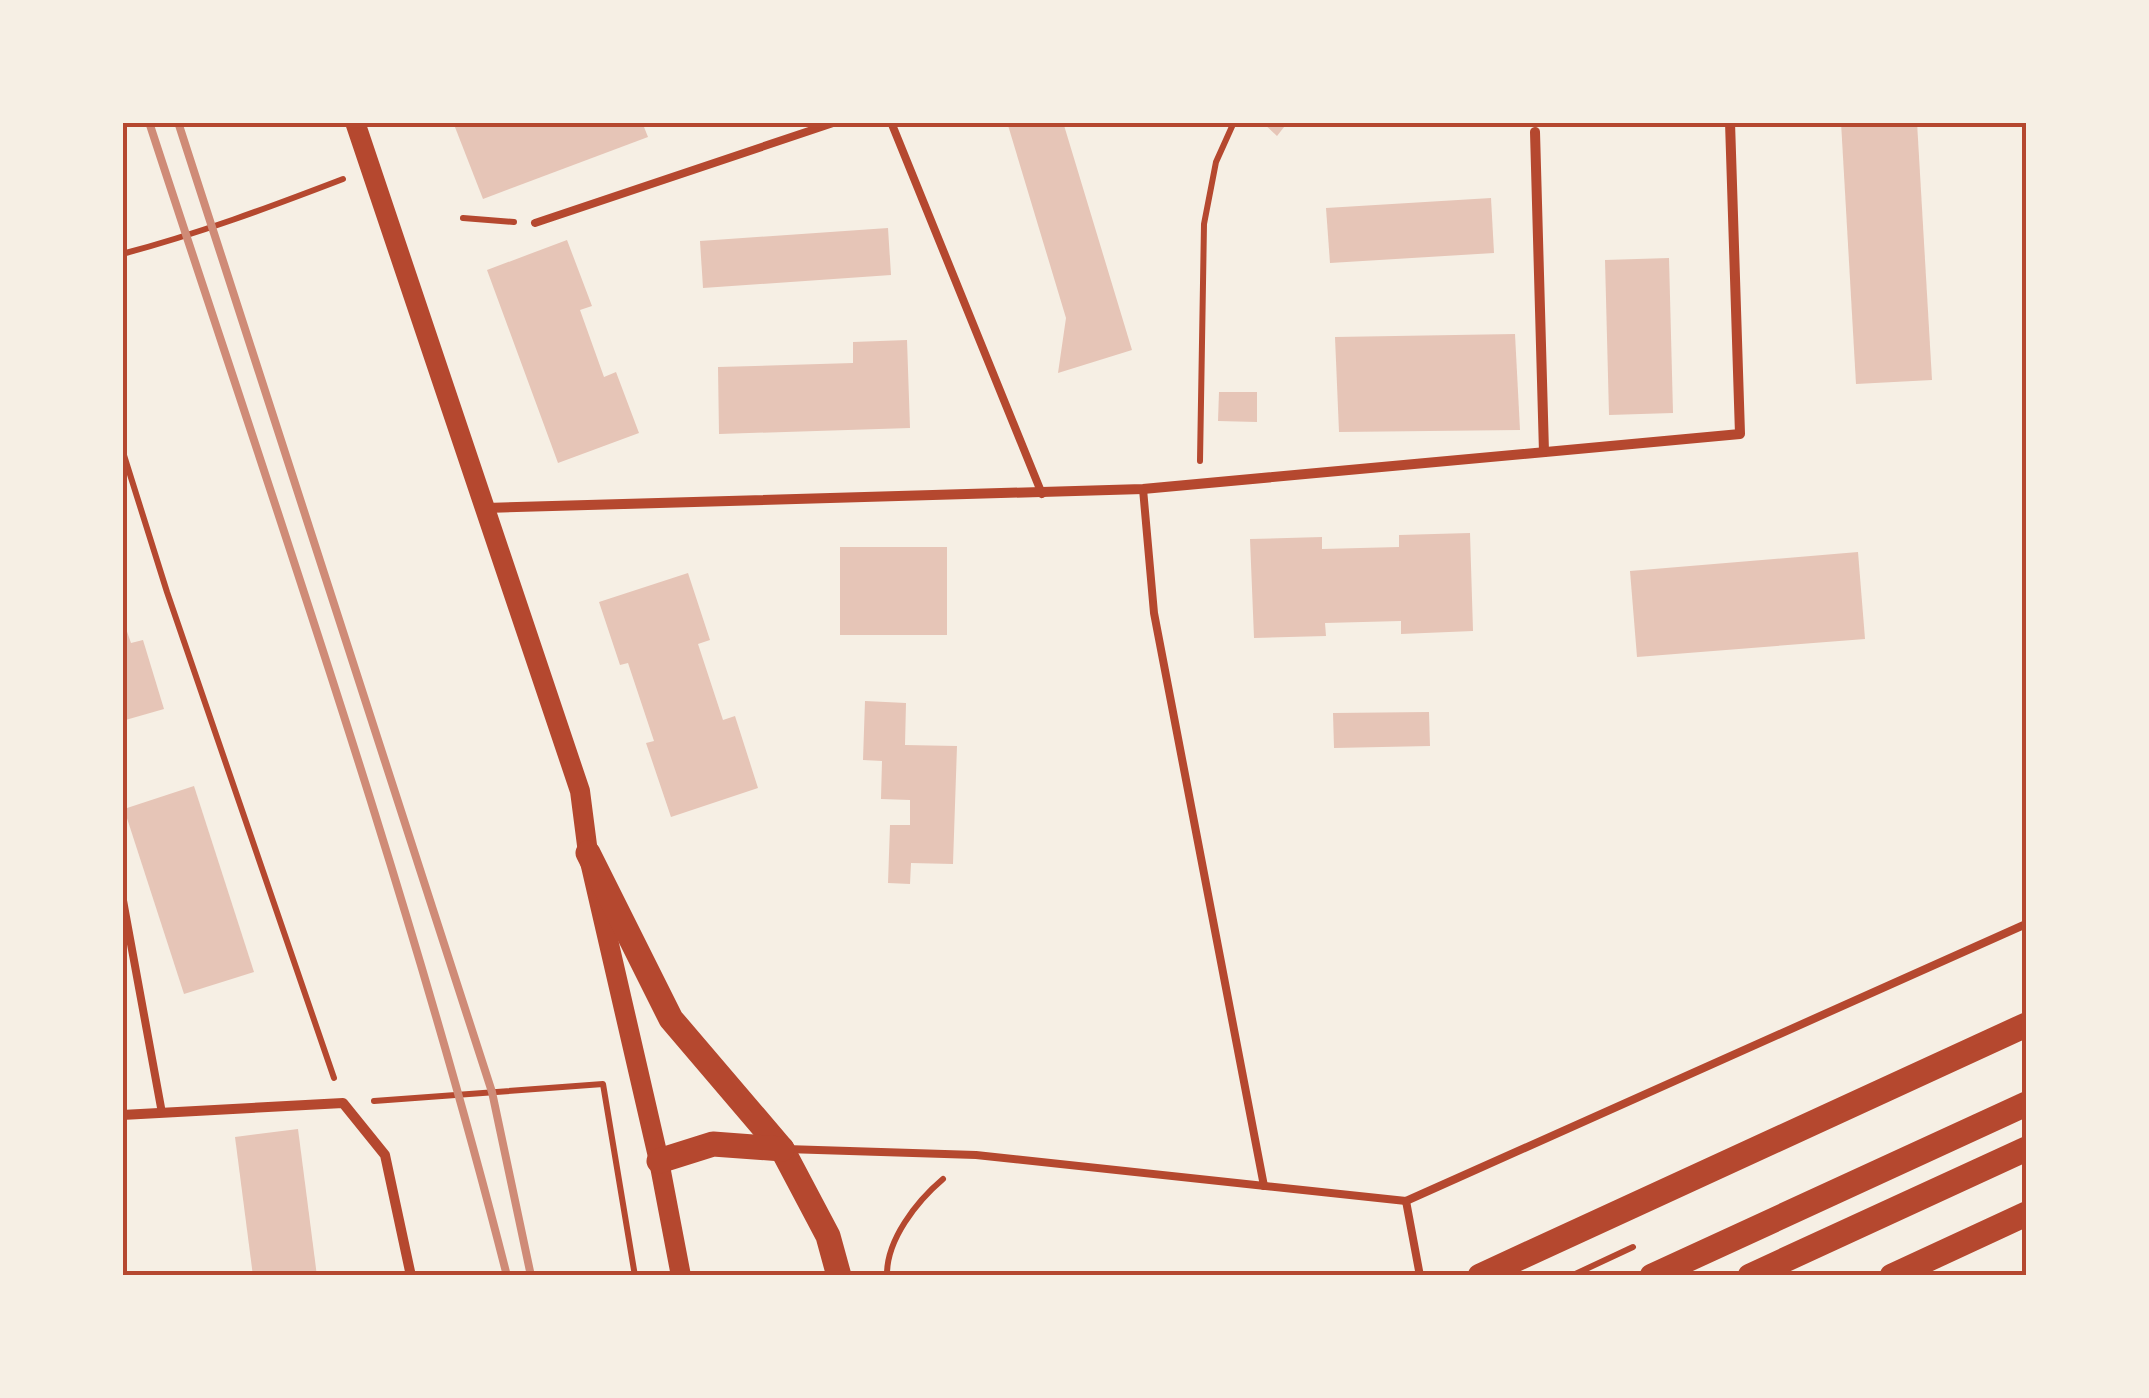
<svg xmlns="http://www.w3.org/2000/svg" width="2149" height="1398" font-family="Arial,sans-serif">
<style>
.building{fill:#e6c5b7}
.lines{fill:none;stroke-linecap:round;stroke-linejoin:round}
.path{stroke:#b5482f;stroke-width:6}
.service{stroke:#b5482f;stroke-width:8}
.minor{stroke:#b5482f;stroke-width:10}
.secondary{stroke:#b5482f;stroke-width:20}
.primary{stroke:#b5482f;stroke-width:25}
.rail{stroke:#cf8b77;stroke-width:8}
.neatline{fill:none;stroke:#b5482f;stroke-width:4}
</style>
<rect width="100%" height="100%" fill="#f6efe4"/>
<!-- building -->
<g class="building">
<polygon points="453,122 642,122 648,137 483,199"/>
<polygon points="1007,122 1063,122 1132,350 1058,373 1066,318"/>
<polygon points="1262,122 1288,122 1277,136"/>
<polygon points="1841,122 1917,122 1932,380 1856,384"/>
<polygon points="1491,198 1494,253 1330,263 1326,208"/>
<polygon points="888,228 891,275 703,288 700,241"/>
<polygon points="567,240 592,306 580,310 604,377 616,372 639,433 558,463 487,270"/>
<polygon points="1669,258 1673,413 1609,415 1605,260"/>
<polygon points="1515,334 1520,430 1339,432 1335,337"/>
<polygon points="907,340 910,428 719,434 718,367 853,363 853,342"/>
<polygon points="1219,392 1257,392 1257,422 1218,421"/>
<polygon points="1470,533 1473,631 1401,634 1401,621 1325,623 1326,636 1254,638 1250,539 1322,537 1322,549 1399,547 1399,535"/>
<rect x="840" y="547" width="107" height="88"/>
<polygon points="1858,552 1865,639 1637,657 1630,571"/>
<polygon points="688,573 710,640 698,644 723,720 735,716 758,788 671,817 646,743 654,741 628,663 620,665 599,602"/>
<polygon points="122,617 131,643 143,640 164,709 122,721"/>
<polygon points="865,701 906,703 905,745 957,746 953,864 911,863 910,884 888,883 890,825 910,825 910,800 881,799 882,761 863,760"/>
<polygon points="1429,712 1430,746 1334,748 1333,713"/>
<polygon points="194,786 254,972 184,994 124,809"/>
<polygon points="298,1129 317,1276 253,1276 235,1137"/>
</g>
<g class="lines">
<!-- path -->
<g class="path">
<polyline points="463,218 514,222"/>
<path d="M 122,254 C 198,234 270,207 343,179"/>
<polyline points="122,449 167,592 334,1078"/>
<polyline points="1200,461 1204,224 1216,162 1234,122"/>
<polyline points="374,1101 603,1084 635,1276"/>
<path d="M 887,1276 C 886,1240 917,1201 943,1179"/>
<polyline points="1571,1276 1633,1247"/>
</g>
<!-- service -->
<g class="service">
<polyline points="891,122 1042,494"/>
<polyline points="535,223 836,122"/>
<polyline points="1143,489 1154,613 1264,1186"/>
<polyline points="122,895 162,1113"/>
<polyline points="786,1149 976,1155 1406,1201 2026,924"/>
<polyline points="1406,1201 1420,1276"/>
</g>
<!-- minor -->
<g class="minor">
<polyline points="1535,132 1544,452"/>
<polyline points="486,508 1143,489 1740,434 1730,122"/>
<polyline points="122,1115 343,1103 385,1155 411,1276"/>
</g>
<!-- secondary -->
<polyline class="secondary" points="355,122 580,791 588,853 659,1161 681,1276"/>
<!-- primary -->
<g class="primary">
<polyline points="588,853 671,1019 782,1149 828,1236 839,1276"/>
<polyline points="659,1161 713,1144 782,1149"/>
<polyline points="1480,1276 2026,1025"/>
<polyline points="1652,1276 2026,1104"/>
<polyline points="1750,1276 2026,1149"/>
<polyline points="1892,1276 2026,1214"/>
</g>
<!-- rail -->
<g class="rail">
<path d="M 149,122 C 274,505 408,886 507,1276"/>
<polyline points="178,122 492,1092 531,1276"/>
</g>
</g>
<!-- border -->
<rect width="2149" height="1398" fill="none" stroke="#f6efe4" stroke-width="250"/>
<rect x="125" y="125" width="1899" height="1148" class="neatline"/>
</svg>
